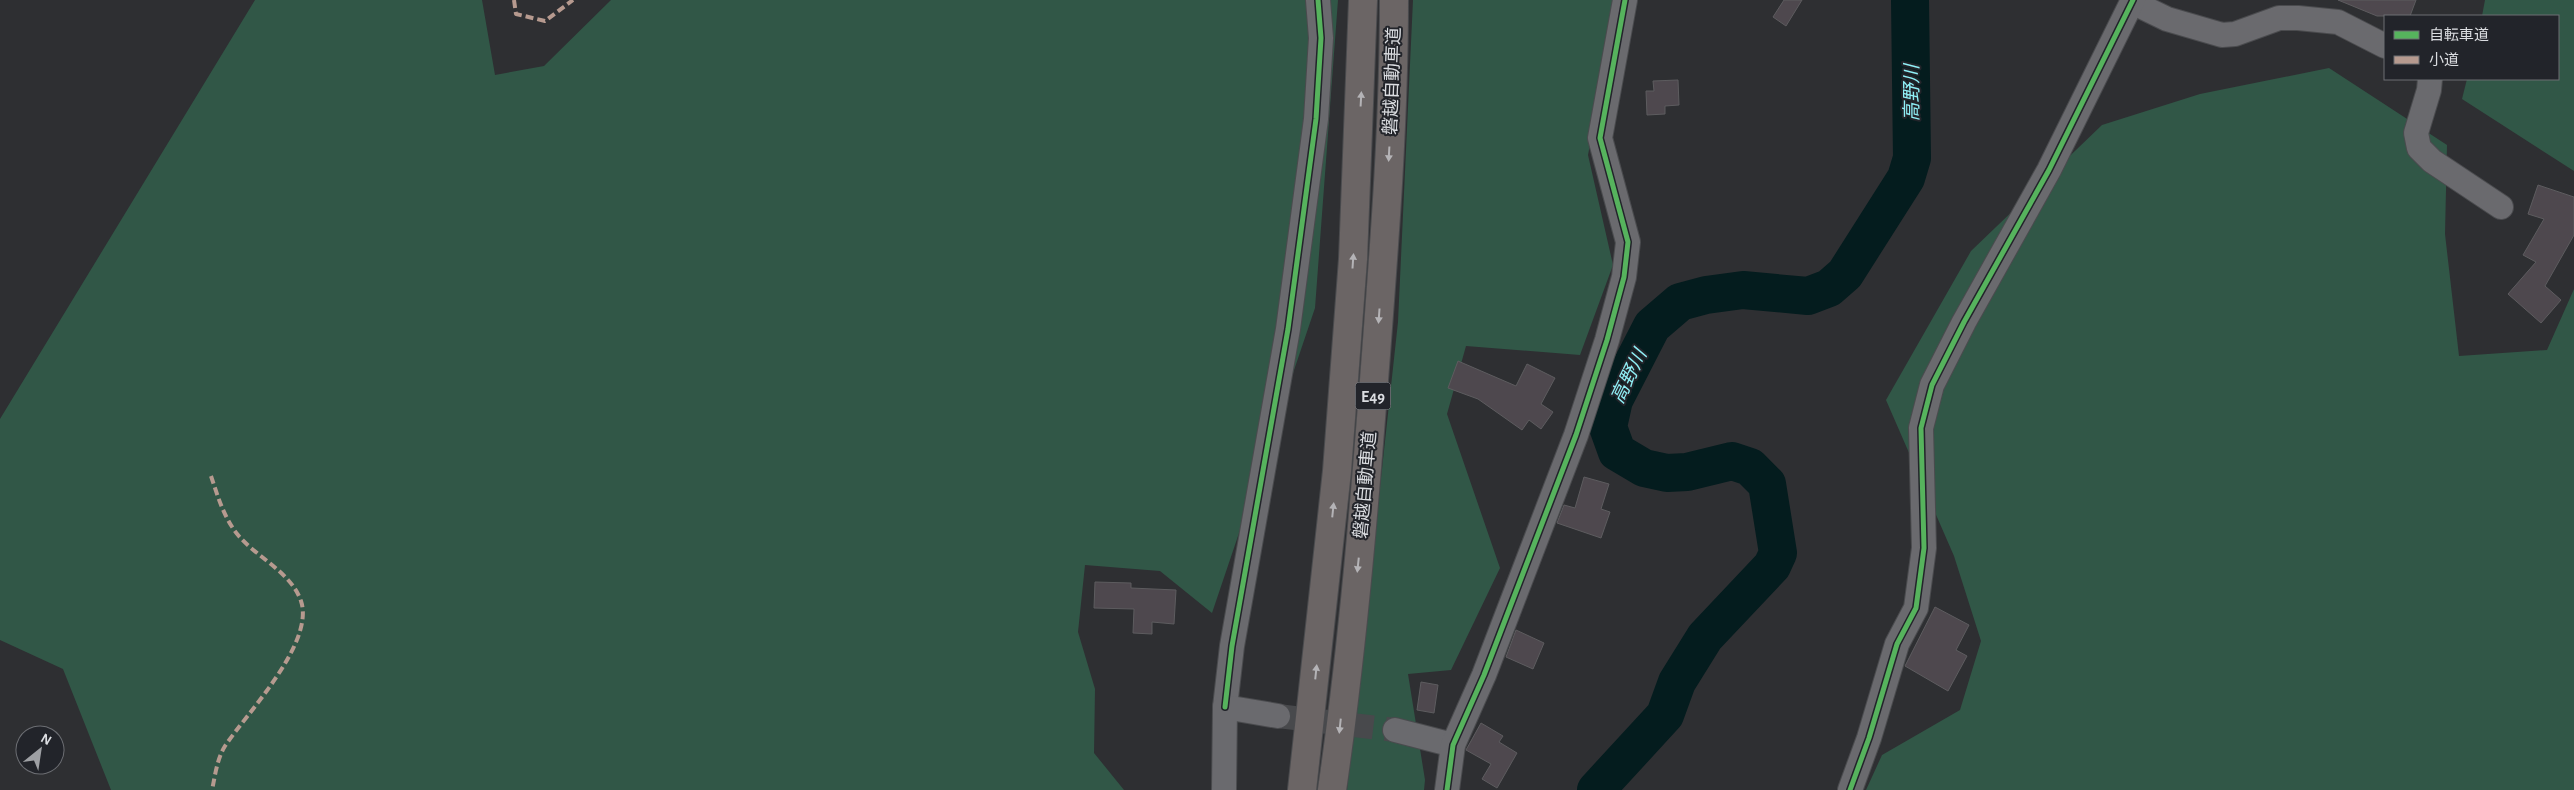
<svg xmlns="http://www.w3.org/2000/svg" width="2574" height="790" font-family="'Alegreya Sans','Noto Sans JP',sans-serif">
<style>
.green{fill:#315747}
.lines{fill:none;stroke-linecap:round;stroke-linejoin:round}
.river{stroke:#041c1e;stroke-width:38}
.building{fill:#4e484e;stroke:#5d5c5f}
.minor-tunnel{stroke:#48494c;stroke-width:24;stroke-dasharray:24 12;stroke-linecap:butt}
.minor-casing{stroke:#4a4b4e;stroke-width:26}
.motorway-casing{stroke:#4a4b4e;stroke-width:30}
.minor{stroke:#6a6a6e;stroke-width:24}
.motorway{stroke:#6b6565;stroke-width:28}
.quiet{stroke:#b69a8f;stroke-width:4;stroke-dasharray:8 4;stroke-linecap:butt}
.cycleway-casing{stroke:#22242a;stroke-width:8}
.cycleway{stroke:#56b35d;stroke-width:5}
.oneway{fill:#b4b3b6}
.labels{text-anchor:middle;stroke-width:4;stroke-linejoin:round;paint-order:stroke}
.shield{fill:#22242a;stroke:#a4a6aa;stroke-width:1}
.shield-label{font-size:16px;font-weight:bold;fill:#dbdde1}
.street-label{font-size:18px;fill:#dbdde1;stroke:#22242a}
.water-label{font-size:19px;font-style:italic;fill:#90f0f7;stroke:#22242a}
</style>
<rect width="100%" height="100%" fill="#2e2f32"/>
<!-- green -->
<g class="green">
<polygon points="255,0 482,0 495,75 544,66 611,0 1338,0 1315,308 1212,613 1160,571 1085,565 1078,632 1095,689 1094,753 1124,790 111,790 63,669 0,640 0,419"/>
<polygon points="1413,0 1617,0 1588,155 1613,265 1580,355 1466,346 1447,414 1500,568 1451,670 1408,674 1425,780 1424,790 1347,790 1398,322"/>
<polygon points="2485,0 2574,0 2574,171 2462,99 2467,79 2558,79 2558,16 2482,16"/>
<polygon points="2329,68 2447,145 2445,234 2459,356 2547,350 2574,289 2574,790 1866,790 1882,755 1960,710 1981,641 1954,556 1886,400 1971,251 2102,125 2200,94"/>
</g>
<g class="lines">
<!-- river -->
<polyline class="river" points="1596,790 1665,715 1677,682 1705,637 1772,566 1778,553 1767,484 1750,467 1732,461 1687,472 1667,473 1644,468 1617,452 1608,427 1614,400 1652,326 1680,302 1706,295 1743,290 1808,296 1829,288 1845,274 1906,178 1912,158 1910,0"/>
</g>
<!-- building -->
<g class="building">
<polygon points="1784,0 1802,0 1786,26 1773,17"/>
<polygon points="2338,0 2416,0 2410,16 2377,16"/>
<polygon points="1678,80 1679,105 1665,106 1665,114 1647,115 1646,91 1654,91 1653,81"/>
<polygon points="2538,185 2574,197 2574,235 2545,286 2561,300 2541,323 2508,294 2536,262 2523,255 2544,219 2528,214"/>
<polygon points="1458,361 1516,386 1527,364 1555,378 1541,404 1553,412 1541,429 1529,420 1522,430 1478,399 1448,388"/>
<polygon points="1584,477 1609,484 1601,509 1610,512 1601,538 1557,523 1564,505 1575,508"/>
<polygon points="1095,582 1131,583 1131,588 1176,590 1174,624 1152,622 1152,634 1133,633 1134,609 1094,608"/>
<polygon points="1935,607 1969,625 1956,650 1967,656 1948,691 1905,666"/>
<polygon points="1516,630 1544,643 1533,669 1506,657"/>
<polygon points="1421,682 1438,685 1434,713 1417,710"/>
<polygon points="1481,723 1503,736 1499,742 1517,753 1497,788 1482,779 1491,764 1466,750"/>
</g>
<g class="lines">
<!-- minor-tunnel -->
<polyline class="minor-tunnel" points="1278,716 1395,730"/>
<!-- minor casing -->
<g class="minor-casing">
<g id="minor">
<polyline points="2132,2 2167,19 2222,35 2235,34 2279,18 2298,18 2338,22 2385,46"/>
<polyline points="2430,79 2429,90 2416,133 2419,148 2432,161 2501,207"/>
<polyline points="1225,707 1232,646 1288,329 1316,119 1321,38 1318,0"/>
<polyline points="1395,730 1453,745"/>
<polyline points="1224,790 1225,707 1278,716"/>
<polyline points="1447,790 1453,745 1484,675 1576,435 1607,340 1624,277 1628,242 1600,138 1625,0"/>
<polyline points="1850,790 1869,738 1897,644 1916,608 1924,548 1921,428 1932,385 1964,322 2049,170 2133,0"/>
</g>
</g>
<!-- motorway casing -->
<g class="motorway-casing">
<g id="motorway">
<polyline points="1302,790 1337,471 1353,259 1363,0"/>
<path d="M 1332,790 C 1353,646 1365,499 1376,354 C 1385,236 1394,118 1394,0"/>
</g>
</g>
<!-- minor -->
<use href="#minor" class="minor"/>
<!-- motorway -->
<use href="#motorway" class="motorway"/>
<!-- quiet -->
<g class="quiet">
<polyline points="514,0 516,14 545,21 573,0"/>
<path d="M 211,476 C 218,497 224,518 238,535 C 256,557 291,572 301,601 C 315,643 247,713 225,746 C 217,759 215,776 212,790"/>
</g>
<!-- cycleway casing -->
<g class="cycleway-casing">
<g id="cycleway">
<polyline points="1225,707 1232,646 1288,329 1316,119 1321,38 1318,0"/>
<polyline points="1447,790 1453,745 1484,675 1576,435 1607,340 1624,277 1628,242 1600,138 1625,0"/>
<polyline points="1850,790 1869,738 1897,644 1916,608 1924,548 1921,428 1932,385 1964,322 2049,170 2133,0"/>
</g>
</g>
<!-- cycleway -->
<use href="#cycleway" class="cycleway"/>
</g>
<!-- one-way arrows -->
<defs><path id="oneway-solid" d="M-6-.8H1V-3.2L6.5 0L1 3.2V.8H-6Z" transform="scale(1.25)"/></defs>
<g class="oneway">
<use href="#oneway-solid" transform="translate(1361 99) rotate(-87)"/>
<use href="#oneway-solid" transform="translate(1389 154) rotate(93)"/>
<use href="#oneway-solid" transform="translate(1353 261) rotate(-86)"/>
<use href="#oneway-solid" transform="translate(1379 316) rotate(94)"/>
<use href="#oneway-solid" transform="translate(1333 510) rotate(-84)"/>
<use href="#oneway-solid" transform="translate(1358 565) rotate(96)"/>
<use href="#oneway-solid" transform="translate(1316 672) rotate(-84)"/>
<use href="#oneway-solid" transform="translate(1340 726) rotate(96)"/>
</g>
<g class="labels">
<!-- shield labels -->
<rect class="shield" x="1355.5" y="382.5" width="35" height="27" rx="4"/>
<g class="shield-label">
<text x="1373" y="402">E49</text>
</g>
<!-- street labels -->
<g class="street-label">
<text transform="translate(1392 81) rotate(-88)" y="6">磐越自動車道</text>
<text transform="translate(1365 485) rotate(-85)" y="6">磐越自動車道</text>
</g>
<!-- water labels -->
<g class="water-label">
<text transform="translate(1911 93) rotate(-90)" y="7">高野川</text>
<text transform="translate(1628 376) rotate(-64)" y="7">高野川</text>
</g>
</g>
<!-- legend -->
<rect x="2384" y="15" width="175" height="65" fill="#22242a" stroke="#6c6e73"/>
<rect x="2394" y="31" width="25" height="8" fill="#56b35d" stroke="#6c6e73"/>
<text x="2429" y="40" font-size="15" fill="#dbdde1">自転車道</text>
<rect x="2394" y="56" width="25" height="8" fill="#b69a8f" stroke="#6c6e73"/>
<text x="2429" y="65" font-size="15" fill="#dbdde1">小道</text>
<!-- north arrow -->
<g transform="translate(40 750) rotate(30)"><circle r="24" fill="#22242a" stroke="#6c6e73"/>
<path d="M0-4L9 19L0 12L-9 19Z" fill="#9ea0a4"/>
<text y="-8" font-size="14" font-weight="bold" text-anchor="middle" fill="#dbdde1">N</text>
</g>
</svg>
